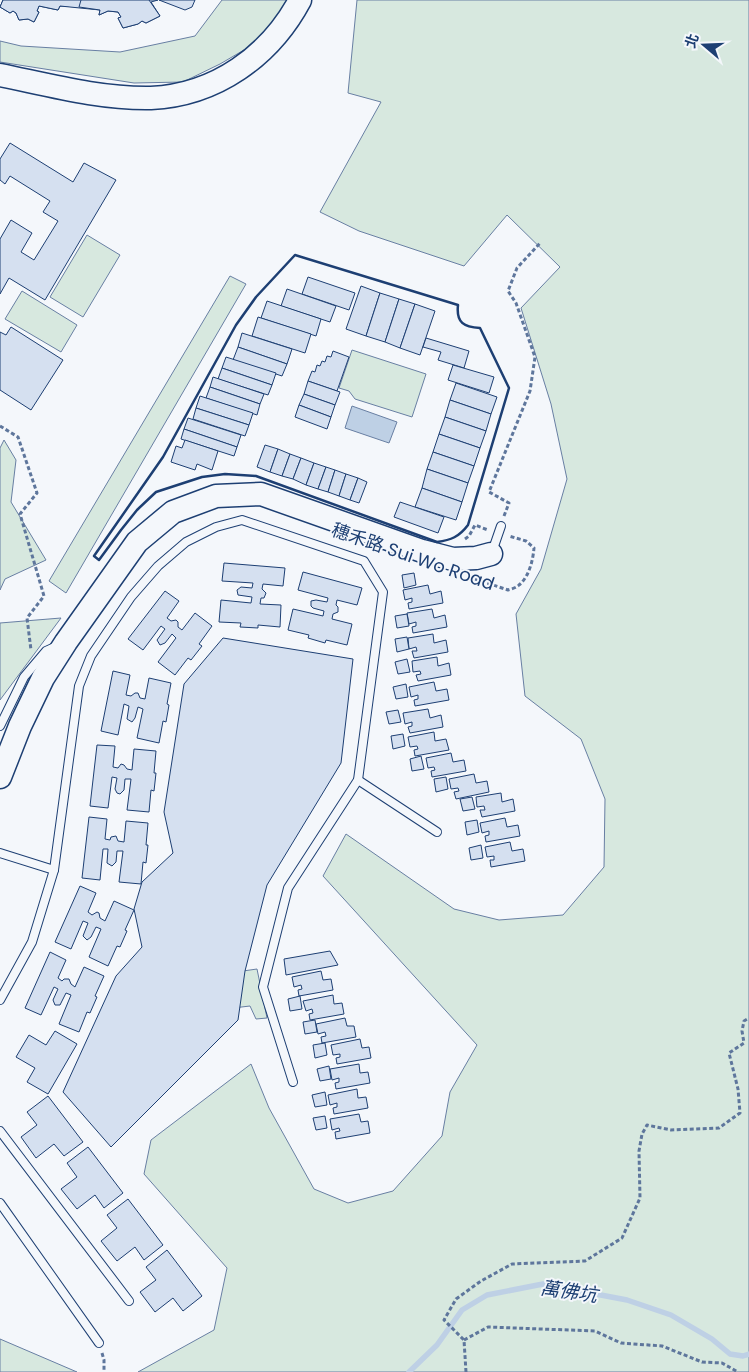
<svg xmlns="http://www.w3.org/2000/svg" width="749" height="1372" font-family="Poppins,'Noto Sans TC',sans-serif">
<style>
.green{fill:#d7e8df;stroke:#687fa3}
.water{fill:#bed0e5;stroke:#687fa3}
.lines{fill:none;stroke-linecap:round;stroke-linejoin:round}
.stream{stroke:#bed0e5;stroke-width:5.5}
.building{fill:#d5e0f0;stroke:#1d3f73}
.lane-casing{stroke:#1d3f73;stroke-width:10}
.secondary-casing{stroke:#1d3f73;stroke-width:25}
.path{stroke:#5e769c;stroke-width:3;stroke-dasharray:4 2.5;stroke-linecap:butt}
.lane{stroke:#f4f7fb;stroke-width:8}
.secondary{stroke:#f4f7fb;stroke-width:22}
.wall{stroke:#1d3f73;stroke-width:2.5}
.labels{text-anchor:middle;stroke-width:4;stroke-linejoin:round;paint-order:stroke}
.street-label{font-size:18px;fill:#1d3f73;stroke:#f4f7fb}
.water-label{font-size:19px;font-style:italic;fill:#1d3f73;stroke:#f4f7fb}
</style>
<rect width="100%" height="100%" fill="#f4f7fb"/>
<!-- green -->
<g class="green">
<polygon points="222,0 287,0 268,36 220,64 183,82 134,83 0,62 0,41 21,46 120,52 195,36"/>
<polygon points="357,0 749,0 749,1372 138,1372 214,1330 227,1268 144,1174 151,1140 251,1064 269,1108 314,1189 348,1203 393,1191 442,1136 450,1092 477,1045 323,876 346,834 454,909 499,920 563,915 604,867 605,799 581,739 525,696 516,614 541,569 567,479 551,404 521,308 560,267 507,215 464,266 359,231 320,212 381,102 348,93"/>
<polygon points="87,235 120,255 83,317 50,297"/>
<polygon points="230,276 246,284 66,593 49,581"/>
<polygon points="22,291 77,325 61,352 5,319"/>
<polygon points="352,350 426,374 412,417 355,399 349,391 339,388"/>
<polygon points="4,440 16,460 11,502 46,560 5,579 0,590 0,448"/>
<polygon points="61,618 0,700 0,623"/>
<polygon points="257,969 267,1018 256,1019 250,1006 216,1010 229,973"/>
<polygon points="0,1339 77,1372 0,1372"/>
</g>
<!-- water -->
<polygon class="water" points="352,406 397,422 389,443 345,428"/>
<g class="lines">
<!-- stream -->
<polyline class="stream" points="409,1372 437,1345 462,1310 487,1295 543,1284 627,1300 671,1315 712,1339 730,1354 743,1356 749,1354"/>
</g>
<!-- building -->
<g class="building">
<polygon points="3,0 81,0 79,7 60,6 58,10 39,6 37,11 39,12 34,22 28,19 19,20 16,13 13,11 10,13 0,7"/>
<polygon points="3,0 158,0 151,2 160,16 146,23 142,21 138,24 123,28 118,18 121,17 118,12 108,11 99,15 100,10 60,6 58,10 39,6 37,11 39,12 34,22 28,19 19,20 16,13 13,11 10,13 0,7"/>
<polygon points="81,0 149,0 160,16 146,23 142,21 138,24 123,28 118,18 121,17 118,12 108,11 99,15 100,10 79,7"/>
<polygon points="159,0 195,0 192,7 185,10"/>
<polygon points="10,143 73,182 84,163 116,180 45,300 9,278 0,294 0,239 11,220 32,233 21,252 34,260 58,221 43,212 50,201 10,176 5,184 0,180 0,159"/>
<polygon points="308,277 355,293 349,310 302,294"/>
<polygon points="361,286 380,293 366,336 346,329"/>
<polygon points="287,289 336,306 330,322 281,306"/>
<polygon points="380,293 399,299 385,342 366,336"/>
<polygon points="399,299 415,304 400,348 385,342"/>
<polygon points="267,301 321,319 316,336 261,318"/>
<polygon points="415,304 435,311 420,355 400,348"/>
<polygon points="258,317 311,334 305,353 252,336"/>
<polygon points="11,327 63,360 31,410 0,390 0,332 6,335"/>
<polygon points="242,333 292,349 287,364 238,347"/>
<polygon points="426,338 469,351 464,368 438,360 441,352 423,347"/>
<polygon points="238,347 287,364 282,376 233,360"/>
<polygon points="333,351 349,357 337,391 308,381 312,371 315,372 317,365 320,366 322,361 325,362 327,356 331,357"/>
<polygon points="226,357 276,373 272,385 222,368"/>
<polygon points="453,365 494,377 489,393 448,380"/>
<polygon points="222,368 272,385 268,395 218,379"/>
<polygon points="213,377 264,394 260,404 210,387"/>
<polygon points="308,381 340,392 335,405 304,394"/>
<polygon points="456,383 497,397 491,414 450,400"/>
<polygon points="210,387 260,404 257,415 206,398"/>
<polygon points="304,394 335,405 331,417 299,405"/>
<polygon points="200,396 253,413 249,425 196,408"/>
<polygon points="450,400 491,414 486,431 445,417"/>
<polygon points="299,405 331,417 327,429 295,417"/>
<polygon points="196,408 249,425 245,436 193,419"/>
<polygon points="445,417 486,431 480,448 439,434"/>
<polygon points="188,418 241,435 237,447 184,429"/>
<polygon points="184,429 237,447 234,456 181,439"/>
<polygon points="439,434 480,448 474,466 433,452"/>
<polygon points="185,440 218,451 212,470 197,464 195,470 171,462 176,446 182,448"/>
<polygon points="265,445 278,449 270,472 257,467"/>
<polygon points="278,449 290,454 282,476 270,472"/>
<polygon points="433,452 474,466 468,483 427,469"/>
<polygon points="290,454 301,458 293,479 282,476"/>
<polygon points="301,458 314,463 306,485 293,479"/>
<polygon points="314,463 326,467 318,489 306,485"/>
<polygon points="326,467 335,470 328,492 318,489"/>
<polygon points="427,469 468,483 462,502 422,488"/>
<polygon points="335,470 346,474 339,496 328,492"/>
<polygon points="346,474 358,478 350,500 339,496"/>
<polygon points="358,478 367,482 359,503 350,500"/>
<polygon points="422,488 462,502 456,520 415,507"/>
<polygon points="400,502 444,517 438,533 394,517"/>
<polygon points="224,563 285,568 283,586 263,584 262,589 266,593 264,598 261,598 260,604 281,605 280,627 258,625 258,628 240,627 241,623 219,622 221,600 251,603 252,597 238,595 237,590 241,587 252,588 253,583 222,581"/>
<polygon points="303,572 362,588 357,605 337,600 336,605 338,607 338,612 333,614 332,619 352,624 347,645 326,640 325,643 308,638 309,635 288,630 293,609 323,616 324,611 313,608 311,606 311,601 316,600 327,602 328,598 298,590"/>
<polygon points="414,573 416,585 404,588 402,575"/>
<polygon points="428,585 430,594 441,591 443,603 409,609 408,603 412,602 412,598 405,600 403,590"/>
<polygon points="165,591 179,601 167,618 171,621 176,620 178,622 178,627 182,630 195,613 212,626 199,644 202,646 191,660 188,658 175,675 158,662 176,638 172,634 165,643 160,645 157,640 165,629 161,626 143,650 128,639"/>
<polygon points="432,609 434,618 445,615 447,627 413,633 412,627 416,626 416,622 409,624 407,613"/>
<polygon points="407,614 409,626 397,628 395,616"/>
<polygon points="433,634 434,643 446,640 448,652 414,658 412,651 417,651 416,647 409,649 408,638"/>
<polygon points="407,637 409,649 397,652 395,639"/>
<polygon points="223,638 353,659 341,763 267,885 245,971 238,1020 111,1147 63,1092 116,976 142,947 134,909 142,882 173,853 164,812 184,684"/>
<polygon points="437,657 438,666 449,663 451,675 418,681 416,675 421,674 420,671 413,672 412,661"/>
<polygon points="407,659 410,672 398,674 395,662"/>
<polygon points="113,671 130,675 126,695 131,696 135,693 138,693 140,698 145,699 149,678 171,683 167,704 169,705 166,722 163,721 159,743 137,738 143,709 138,707 135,718 132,722 127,719 129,706 124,704 118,735 101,731"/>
<polygon points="434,682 436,691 447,689 449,700 415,706 414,700 418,699 418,695 411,697 409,687"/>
<polygon points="406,684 408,697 396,699 393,687"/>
<polygon points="428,709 430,718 441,715 443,727 410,733 408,727 412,726 412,722 405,724 403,713"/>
<polygon points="398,710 401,722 389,724 386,712"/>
<polygon points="434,732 435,741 446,739 449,750 415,756 414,750 418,749 417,746 410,747 408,737"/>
<polygon points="403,734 405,746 393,749 391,736"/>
<polygon points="97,745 115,746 113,767 118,768 121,764 124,765 127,769 132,770 134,749 156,751 154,773 156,773 154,791 151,790 149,812 127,810 131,779 125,779 124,790 120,794 117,793 115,789 117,778 112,777 108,808 90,806"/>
<polygon points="451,753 453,762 464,760 466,771 432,777 431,771 435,770 434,767 428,768 426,758"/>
<polygon points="421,756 424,769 412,771 410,759"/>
<polygon points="474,774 476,783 487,781 489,792 456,799 454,792 459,791 458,788 451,789 449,779"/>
<polygon points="446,777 448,789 436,792 434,779"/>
<polygon points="501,793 502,802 513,799 515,811 482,817 480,810 485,810 484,806 477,807 476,797"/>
<polygon points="472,797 475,809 463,811 460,799"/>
<polygon points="89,817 107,819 105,839 110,840 111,837 116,836 118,841 124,842 126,821 148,823 146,845 148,845 146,863 143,862 141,884 119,882 123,851 117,851 116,862 112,866 107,863 108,849 103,849 100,880 82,878"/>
<polygon points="505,818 507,827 518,825 520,836 486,842 485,836 489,835 489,831 482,833 480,823"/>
<polygon points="477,820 479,832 467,835 465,822"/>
<polygon points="510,842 512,851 523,849 525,861 491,867 490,860 494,860 494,856 487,857 485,847"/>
<polygon points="481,845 483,858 471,860 469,848"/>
<polygon points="80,886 96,893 88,912 92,915 97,912 99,913 100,918 105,921 114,901 134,910 125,930 127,931 120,947 117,946 108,966 89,957 101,929 96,927 91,937 87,940 83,936 88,923 83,921 71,949 55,942"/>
<polygon points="330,951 338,965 286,975 284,959"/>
<polygon points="50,952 66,960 58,978 62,981 64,979 69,979 71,984 75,987 84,967 104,976 95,996 97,997 90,1013 87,1012 79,1032 59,1024 71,995 66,993 60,1005 55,1005 53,1000 58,989 54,987 41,1015 25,1008"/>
<polygon points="321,971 323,980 331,979 333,990 299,996 298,990 302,989 301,985 294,987 292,977"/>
<polygon points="333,995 334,1004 342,1003 344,1014 310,1020 309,1014 313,1013 312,1009 306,1011 303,1001"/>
<polygon points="300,996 302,1009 290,1011 288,999"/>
<polygon points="345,1018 347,1026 354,1026 356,1037 322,1043 321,1037 326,1036 325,1032 318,1034 316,1024"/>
<polygon points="315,1020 317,1032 305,1034 303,1022"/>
<polygon points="55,1031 77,1044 48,1094 27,1082 35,1068 16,1057 29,1035 46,1045"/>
<polygon points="360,1039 362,1048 369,1047 371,1058 337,1064 336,1058 340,1057 340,1054 333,1055 331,1045"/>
<polygon points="325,1043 327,1055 315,1058 313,1045"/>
<polygon points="359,1064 360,1073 368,1072 370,1083 336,1089 335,1083 339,1082 339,1078 332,1080 330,1069"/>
<polygon points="329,1066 331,1079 320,1081 317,1069"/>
<polygon points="357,1089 358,1098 366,1097 368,1108 334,1114 333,1108 337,1107 337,1103 330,1105 328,1095"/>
<polygon points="325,1092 327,1105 315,1107 312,1095"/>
<polygon points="48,1096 83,1142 64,1156 54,1144 36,1158 21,1137 37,1125 27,1112"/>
<polygon points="359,1114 361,1122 368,1121 370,1133 336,1139 335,1132 340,1131 339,1128 332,1130 330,1119"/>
<polygon points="325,1116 327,1128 316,1130 313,1118"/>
<polygon points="88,1147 123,1193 104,1208 95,1195 77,1209 61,1189 77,1177 67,1163"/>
<polygon points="128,1199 163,1245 144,1260 135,1247 117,1261 101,1241 117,1228 107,1215"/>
<polygon points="167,1250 202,1296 183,1311 173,1298 155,1312 140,1292 156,1280 146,1267"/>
</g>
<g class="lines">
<!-- lane casing -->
<g class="lane-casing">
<g id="lane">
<polyline points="492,552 501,526"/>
<polyline points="0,726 24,677 46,651 57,646"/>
<polyline points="358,780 437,832"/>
<polyline points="0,853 54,870"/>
<polyline points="0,1000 32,942 54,870 79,686 91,656 131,597 158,566 186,542 216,527 242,520 364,561 383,592 358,780 288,888 263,987 293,1082"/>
<polyline points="0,1131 129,1301"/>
<polyline points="0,1203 99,1343"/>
</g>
</g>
<!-- secondary casing -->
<g class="secondary-casing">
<g id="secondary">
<path d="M 0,75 C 49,85 100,99 151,98 C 216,95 270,56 300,0"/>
<polyline points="0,777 20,726 43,678 66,642 137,542 173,512 216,496 261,494 422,551 453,559 476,558 491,554"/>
</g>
</g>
<!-- path -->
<g class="path">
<polyline points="0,426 18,437 37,493 20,514 44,596 27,618 31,650"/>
<polyline points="504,516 509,503 489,492 530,391 535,357 516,303 508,291 517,268 541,242"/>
<polyline points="465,539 469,536 475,525 488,530"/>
<path d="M 475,579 L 508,590 C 511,589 516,588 519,585 C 529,577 533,560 534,548 L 526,541 L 509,536"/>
<polyline points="464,1340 488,1327 595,1331 621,1343 662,1346 702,1362 722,1363 738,1372"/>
<polyline points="102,1353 104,1360 104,1372"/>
<polyline points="466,1372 464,1340 444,1320 456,1299 481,1281 512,1264 585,1261 622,1238 640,1198 639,1151 642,1134 647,1125 671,1130 719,1128 740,1113 738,1089 729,1053 744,1043 742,1031 744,1021 749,1018"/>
</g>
<!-- lane -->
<use href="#lane" class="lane"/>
<!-- secondary -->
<use href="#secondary" class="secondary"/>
<!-- wall -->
<path class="wall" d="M 295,255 L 458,305 C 456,323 464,327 480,328 L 509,388 L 468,525 C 459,537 451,540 437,542 L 256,476 L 225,474 L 202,477 L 156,492 L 137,510 L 121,530 L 99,560 L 94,556 L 163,457 L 236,325 L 256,297 Z"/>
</g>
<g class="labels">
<!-- street labels -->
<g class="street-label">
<text transform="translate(413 557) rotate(19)" y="6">穗禾路 Sui Wo Road</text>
</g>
<!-- water labels -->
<g class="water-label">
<text transform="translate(569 1291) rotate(8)" y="7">萬佛坑</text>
</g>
</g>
<!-- north arrow -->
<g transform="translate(704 45) rotate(289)" stroke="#f4f7fb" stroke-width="4" paint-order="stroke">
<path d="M0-4L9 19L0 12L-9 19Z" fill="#1d3f73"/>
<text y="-8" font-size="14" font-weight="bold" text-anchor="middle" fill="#1d3f73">北</text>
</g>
</svg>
